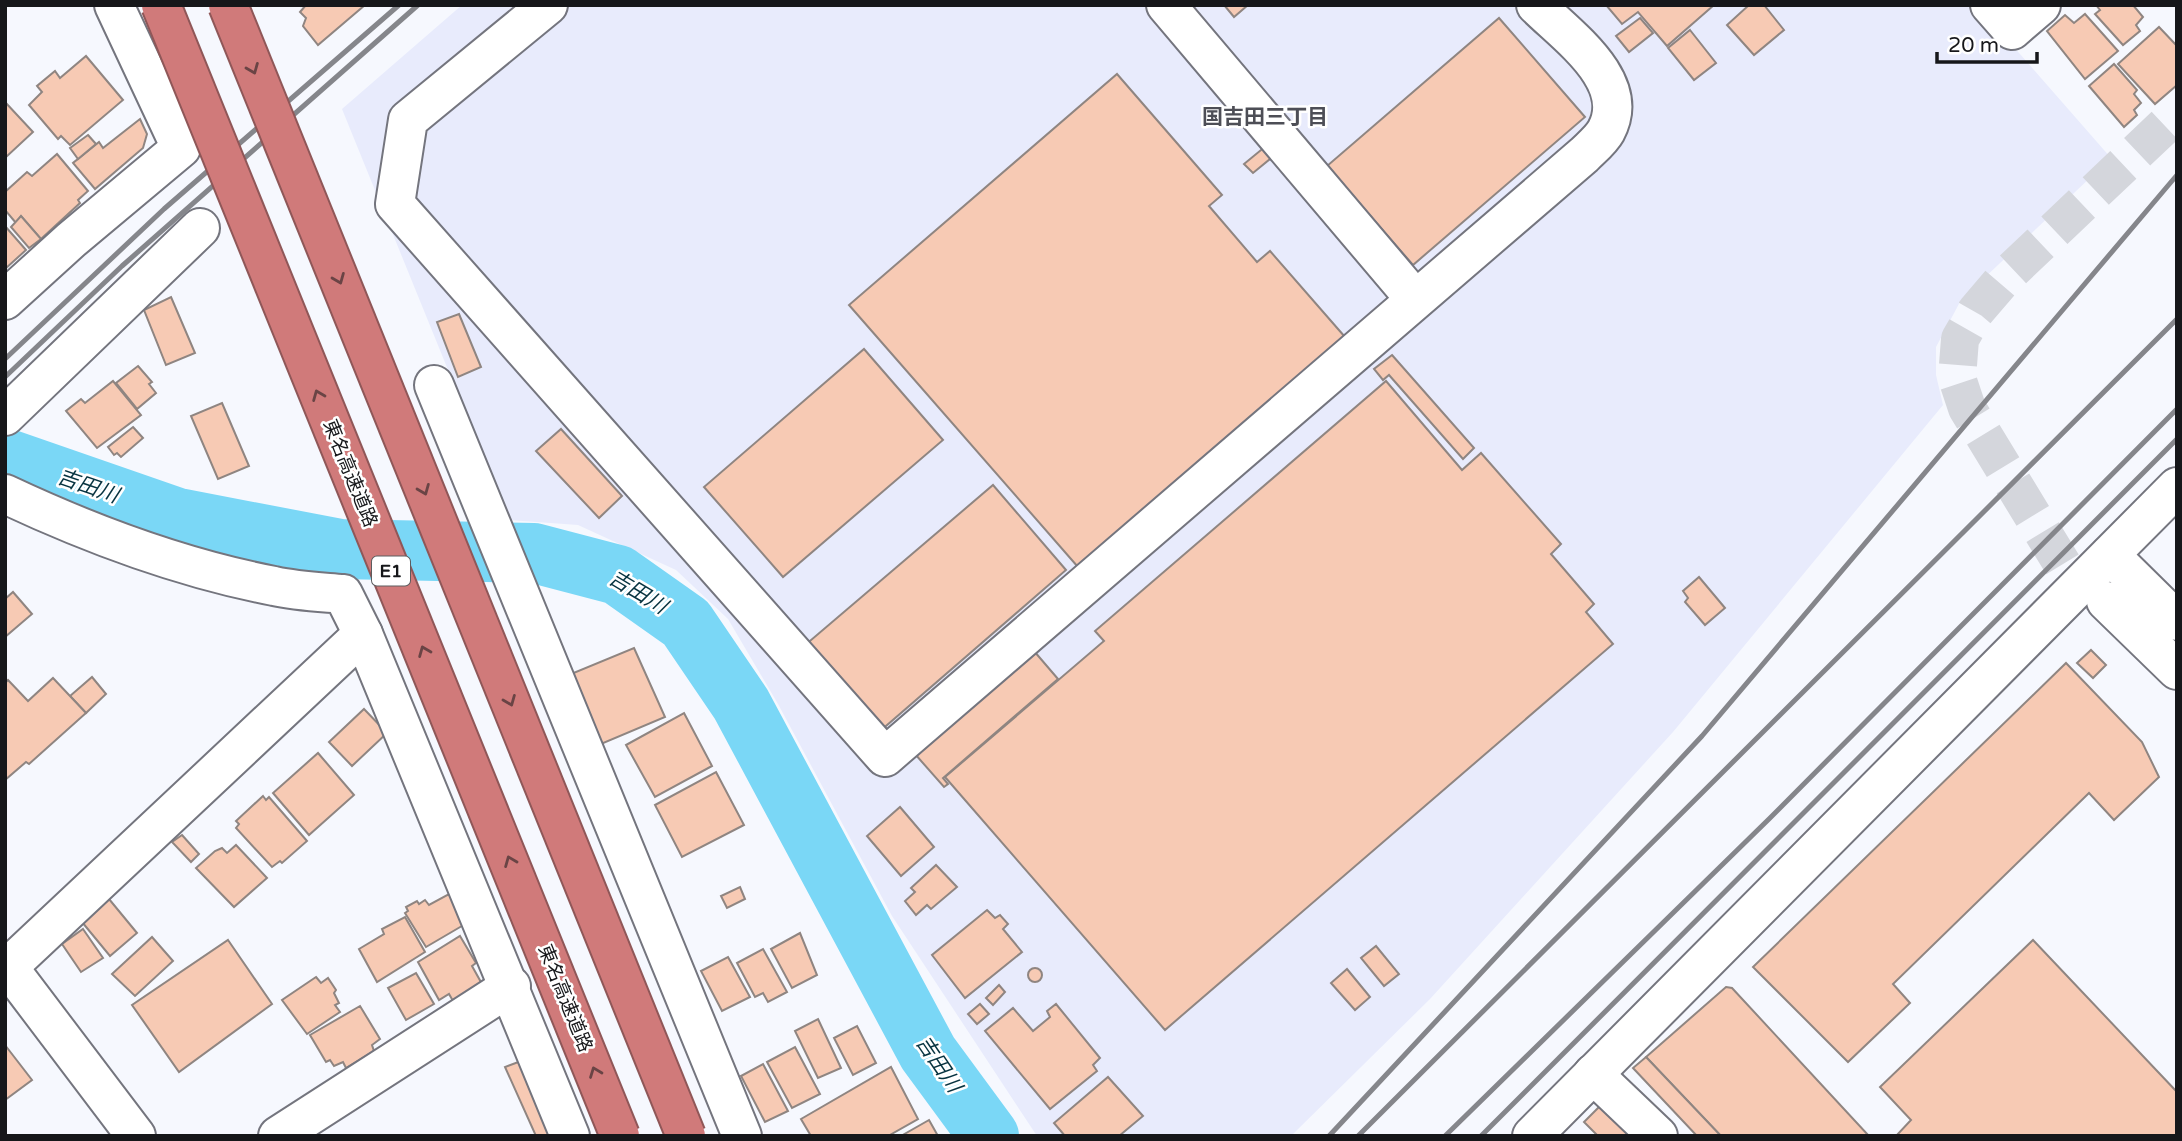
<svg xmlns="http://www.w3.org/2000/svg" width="2182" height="1141" font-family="'Varela Round','Noto Sans JP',sans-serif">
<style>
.built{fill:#e8ebfc}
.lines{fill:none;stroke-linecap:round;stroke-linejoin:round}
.river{stroke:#7ad7f6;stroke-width:60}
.building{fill:#f7cab4;stroke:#8f8581;stroke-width:2}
.minor-tunnel{stroke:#d4d6dc;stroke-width:38;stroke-dasharray:38 19;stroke-linecap:butt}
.minor-casing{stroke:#74757e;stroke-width:42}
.minor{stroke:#fff;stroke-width:38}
.rail{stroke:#85868b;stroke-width:5}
.highway-bridge-casing{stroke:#8f5758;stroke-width:42;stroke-linecap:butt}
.highway-bridge{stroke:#d07a7a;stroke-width:38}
.oneway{stroke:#6a4445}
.labels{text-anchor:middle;stroke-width:5;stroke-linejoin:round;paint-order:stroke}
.shield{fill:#fff;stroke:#5c5d5f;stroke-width:2}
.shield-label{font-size:18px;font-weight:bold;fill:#16171a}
.street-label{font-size:19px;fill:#16171a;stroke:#fff}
.neighbourhood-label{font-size:21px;font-weight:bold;fill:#4d4e56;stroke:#fff}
.water-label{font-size:21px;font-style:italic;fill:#063340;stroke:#fff}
</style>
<rect width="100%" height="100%" fill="#f6f8fe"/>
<!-- built -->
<polygon class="built" points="462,5 1977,5 2111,158 1961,300 1936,347 1936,375 1943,405 1673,732 1430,999 1291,1136 1037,1136 892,916 778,704 728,619 676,570 578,525 509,520 342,109"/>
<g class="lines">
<!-- river -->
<polyline class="river" points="5,458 178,518 340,549 534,553 618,575 686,623 741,704 928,1053 989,1136"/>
</g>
<!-- building -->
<g class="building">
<polygon points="306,5 365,5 318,45 303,26 306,18 300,12"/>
<polygon points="1224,5 1248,5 1234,17"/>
<polygon points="1606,5 1714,5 1667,46 1638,12 1622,24"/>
<polygon points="1749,5 1764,5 1784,30 1754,55 1727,25"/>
<polygon points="2096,5 2133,5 2143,17 2136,25 2140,31 2123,45 2095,14 2100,10"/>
<polygon points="2085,14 2118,51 2085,79 2047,31 2065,15 2074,23"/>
<polygon points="1499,18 1585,117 1413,265 1327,166"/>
<polygon points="1640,18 1653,33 1629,52 1616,36"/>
<polygon points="2159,27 2177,46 2177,85 2155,104 2118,64"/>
<polygon points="1690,30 1716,63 1694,80 1668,48"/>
<polygon points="86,56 123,100 70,145 61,136 58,139 29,105 42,92 37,86 55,71 60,78"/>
<polygon points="2114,64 2137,90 2134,94 2141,103 2134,110 2137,115 2124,127 2089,86"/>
<polygon points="1117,74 1222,195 1209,206 1257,262 1270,251 1345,337 1078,567 849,305"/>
<polygon points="5,102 33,132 5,158"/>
<polygon points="140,119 147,134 143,148 95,189 73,163 99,142 103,148"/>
<polygon points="88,135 96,144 78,159 70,148"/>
<polygon points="1272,141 1281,150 1253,173 1244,164"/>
<polygon points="57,154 88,191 78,200 80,203 41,239 21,216 16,223 5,210 5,192 27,172 32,176"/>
<polygon points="21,216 41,239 29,248 11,227"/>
<polygon points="5,226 26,250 5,269"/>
<polygon points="171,297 195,353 166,365 144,310"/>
<polygon points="459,314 481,367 458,377 437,322"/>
<polygon points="864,349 943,440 783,577 704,487"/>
<polygon points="1392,355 1474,448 1463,459 1389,375 1383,380 1374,369"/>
<polygon points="138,366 152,382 149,384 156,393 137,409 116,383"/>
<polygon points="113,381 141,415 97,448 66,411 81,399 85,403"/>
<polygon points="1386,381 1462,470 1481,453 1561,544 1551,554 1594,604 1586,612 1613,644 1165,1030 945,777 1104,641 1095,631"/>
<polygon points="222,403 249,466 218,479 191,416"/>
<polygon points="133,427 143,438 121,457 117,453 114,455 108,447"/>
<polygon points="561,429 622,496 599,518 536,451"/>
<polygon points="993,485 1066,570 879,732 804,646"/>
<polygon points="1699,577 1725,608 1705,625 1685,602 1688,598 1683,591"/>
<polygon points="13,592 32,614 5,637 5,599"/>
<polygon points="634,648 665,717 601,744 571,674"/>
<polygon points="2091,650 2106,665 2093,678 2077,663"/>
<polygon points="1034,651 1058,679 943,778 948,784 944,787 915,754"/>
<polygon points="2066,663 2142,742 2159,777 2114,820 2089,793 1893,984 1910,1003 1848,1062 1753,967"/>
<polygon points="92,677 106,694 86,713 70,696"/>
<polygon points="53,678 86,713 29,764 26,762 5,780 5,683 8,680 28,701"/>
<polygon points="364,709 387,733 352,766 329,742"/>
<polygon points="684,713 712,766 655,797 626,745"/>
<polygon points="318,753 354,795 309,835 273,793"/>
<polygon points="716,772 744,825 682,857 655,805"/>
<polygon points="263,796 266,800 269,797 307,841 282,863 280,861 272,867 236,828 239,824 236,821"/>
<polygon points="900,807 934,847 901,876 867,836"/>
<polygon points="182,835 199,854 191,862 172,842"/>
<polygon points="236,845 267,878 234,907 196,868 215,851 222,848 227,853"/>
<polygon points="936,865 957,887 931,909 927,905 916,915 905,901 915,892 911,888"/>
<polygon points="740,887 745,899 727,908 721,896"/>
<polygon points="449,894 467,923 426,947 405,913 408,911 406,907 417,901 419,904 425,900 429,905"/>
<polygon points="109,899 137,933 110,956 82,922"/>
<polygon points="987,910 995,918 1000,915 1008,924 1003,929 1022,952 965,998 932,955"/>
<polygon points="405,917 425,952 377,982 359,949 384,934 382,929"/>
<polygon points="83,929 103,958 81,972 62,944"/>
<polygon points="800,933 817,975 792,988 771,949"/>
<polygon points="460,936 476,963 472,966 482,984 453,1001 449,994 439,1000 418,962"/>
<polygon points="152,937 173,961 135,996 112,974"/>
<polygon points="228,940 272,1004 179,1072 132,1005"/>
<polygon points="2033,940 2177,1092 2177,1136 1896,1136 1911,1120 1880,1087"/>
<polygon points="1376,946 1399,974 1384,986 1361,958"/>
<polygon points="763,949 787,992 768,1002 763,993 755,997 737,963"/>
<polygon points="728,957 750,997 722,1011 701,971"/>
<circle cx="1035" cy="975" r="7"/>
<polygon points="1347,969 1370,997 1355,1010 1331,983"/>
<polygon points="416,973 434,1004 406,1020 388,988"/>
<polygon points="316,977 321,983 328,978 336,990 334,993 339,1003 335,1005 340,1012 307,1034 282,1000"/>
<polygon points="999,985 1005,992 993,1005 986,998"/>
<polygon points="1726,987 1732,988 1869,1136 1721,1136 1646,1057"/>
<polygon points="980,1004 989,1014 977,1024 968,1014"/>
<polygon points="1056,1004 1100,1058 1093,1065 1097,1071 1050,1109 985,1031 1013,1008 1033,1031 1050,1017 1047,1011"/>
<polygon points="360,1006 380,1039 372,1045 374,1051 346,1068 343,1062 334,1066 330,1060 326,1062 310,1035"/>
<polygon points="818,1019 841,1068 818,1078 795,1031"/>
<polygon points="857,1026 876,1063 853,1075 834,1038"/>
<polygon points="5,1045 32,1080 5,1100"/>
<polygon points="795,1047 820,1094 792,1108 767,1062"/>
<polygon points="1646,1057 1721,1136 1697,1136 1633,1068"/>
<polygon points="521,1061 552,1136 536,1136 505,1067"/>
<polygon points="763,1064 788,1111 765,1122 741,1076"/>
<polygon points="891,1067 918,1119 888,1136 811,1136 801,1119"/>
<polygon points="1108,1077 1143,1116 1119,1136 1065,1136 1054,1123"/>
<polygon points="1605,1101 1641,1136 1598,1136 1584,1122"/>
<polygon points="929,1120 938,1136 901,1136"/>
</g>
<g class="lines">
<!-- minor-tunnel -->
<polyline class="minor-tunnel" points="2106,601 2064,567 1967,408 1957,378 1960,339 1976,311 2005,277 2177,114"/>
<!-- minor casing -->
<g class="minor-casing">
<g id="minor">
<path d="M 548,5 L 408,120 L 395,204 L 885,757 L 1584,155 C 1591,148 1601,140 1606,131 C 1633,81 1567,36 1536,5"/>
<polyline points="1166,5 1415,299"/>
<polyline points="1990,5 2012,30 2041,5"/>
<polyline points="5,300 71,240 181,148 114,5"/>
<polyline points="434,385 742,1136"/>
<polyline points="5,416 200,228"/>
<path d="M 5,494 C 90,534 181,568 274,586 C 296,591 320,592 343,594 L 363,634 L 570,1136"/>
<polyline points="2110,555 2177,621"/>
<polyline points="2106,601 2177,670"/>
<polyline points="5,963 136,1136"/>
<polyline points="5,970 363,634"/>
<polyline points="1593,1074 1658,1136"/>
<polyline points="278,1136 511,986"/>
<polyline points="1532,1136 2177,487"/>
</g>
</g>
<!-- minor -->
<use href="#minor" class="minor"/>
<!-- rail -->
<g class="rail">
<polyline points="5,359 164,209 399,5"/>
<polyline points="5,377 122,266 418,5"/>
<polyline points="1329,1136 1702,736 2177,175"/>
<polyline points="1358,1136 2177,319"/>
<polyline points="1445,1136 1769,819 2177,409"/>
<polyline points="1481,1136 2177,439"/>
</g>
<!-- highway-bridge casing -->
<g class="highway-bridge-casing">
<g id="highway-bridge">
<polyline points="161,5 620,1136"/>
<polyline points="228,5 686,1136"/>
</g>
</g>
<!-- highway-bridge -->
<use href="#highway-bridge" class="highway-bridge"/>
</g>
<!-- one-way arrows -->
<defs><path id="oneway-chevron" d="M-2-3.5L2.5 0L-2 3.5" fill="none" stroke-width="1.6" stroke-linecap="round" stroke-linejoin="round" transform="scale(1.75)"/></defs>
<g class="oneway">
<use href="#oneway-chevron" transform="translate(253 69) rotate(68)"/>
<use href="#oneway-chevron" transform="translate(339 279) rotate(68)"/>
<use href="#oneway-chevron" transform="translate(318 395) rotate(-112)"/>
<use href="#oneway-chevron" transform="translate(424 490) rotate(68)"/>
<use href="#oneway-chevron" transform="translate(424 651) rotate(-112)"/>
<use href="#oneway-chevron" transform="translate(510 701) rotate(68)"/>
<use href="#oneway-chevron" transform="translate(510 861) rotate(-112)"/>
<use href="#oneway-chevron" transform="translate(595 1072) rotate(-111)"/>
</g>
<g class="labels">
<!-- shield labels -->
<rect class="shield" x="372" y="556.5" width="38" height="29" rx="5"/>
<g class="shield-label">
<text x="391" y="577">E1</text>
</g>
<!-- street labels -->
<g class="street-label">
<text transform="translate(351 473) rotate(68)" y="7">東名高速道路</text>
<text transform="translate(566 998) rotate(68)" y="7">東名高速道路</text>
</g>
<!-- neighbourhood labels -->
<g class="neighbourhood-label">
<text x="1265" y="124">国吉田三丁目</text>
</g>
<!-- water labels -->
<g class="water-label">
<text transform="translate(88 486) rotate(19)" y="7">吉田川</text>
<text transform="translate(638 592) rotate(31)" y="7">吉田川</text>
<text transform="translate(939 1064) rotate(56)" y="7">吉田川</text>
</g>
</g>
<!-- border -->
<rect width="2182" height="1141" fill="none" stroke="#16171a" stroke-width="14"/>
<!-- scale -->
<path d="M1937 52v10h100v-10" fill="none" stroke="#16171a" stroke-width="3.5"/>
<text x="1948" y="52" font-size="21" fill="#16171a" stroke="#ffffff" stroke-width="5" paint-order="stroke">20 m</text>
</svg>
